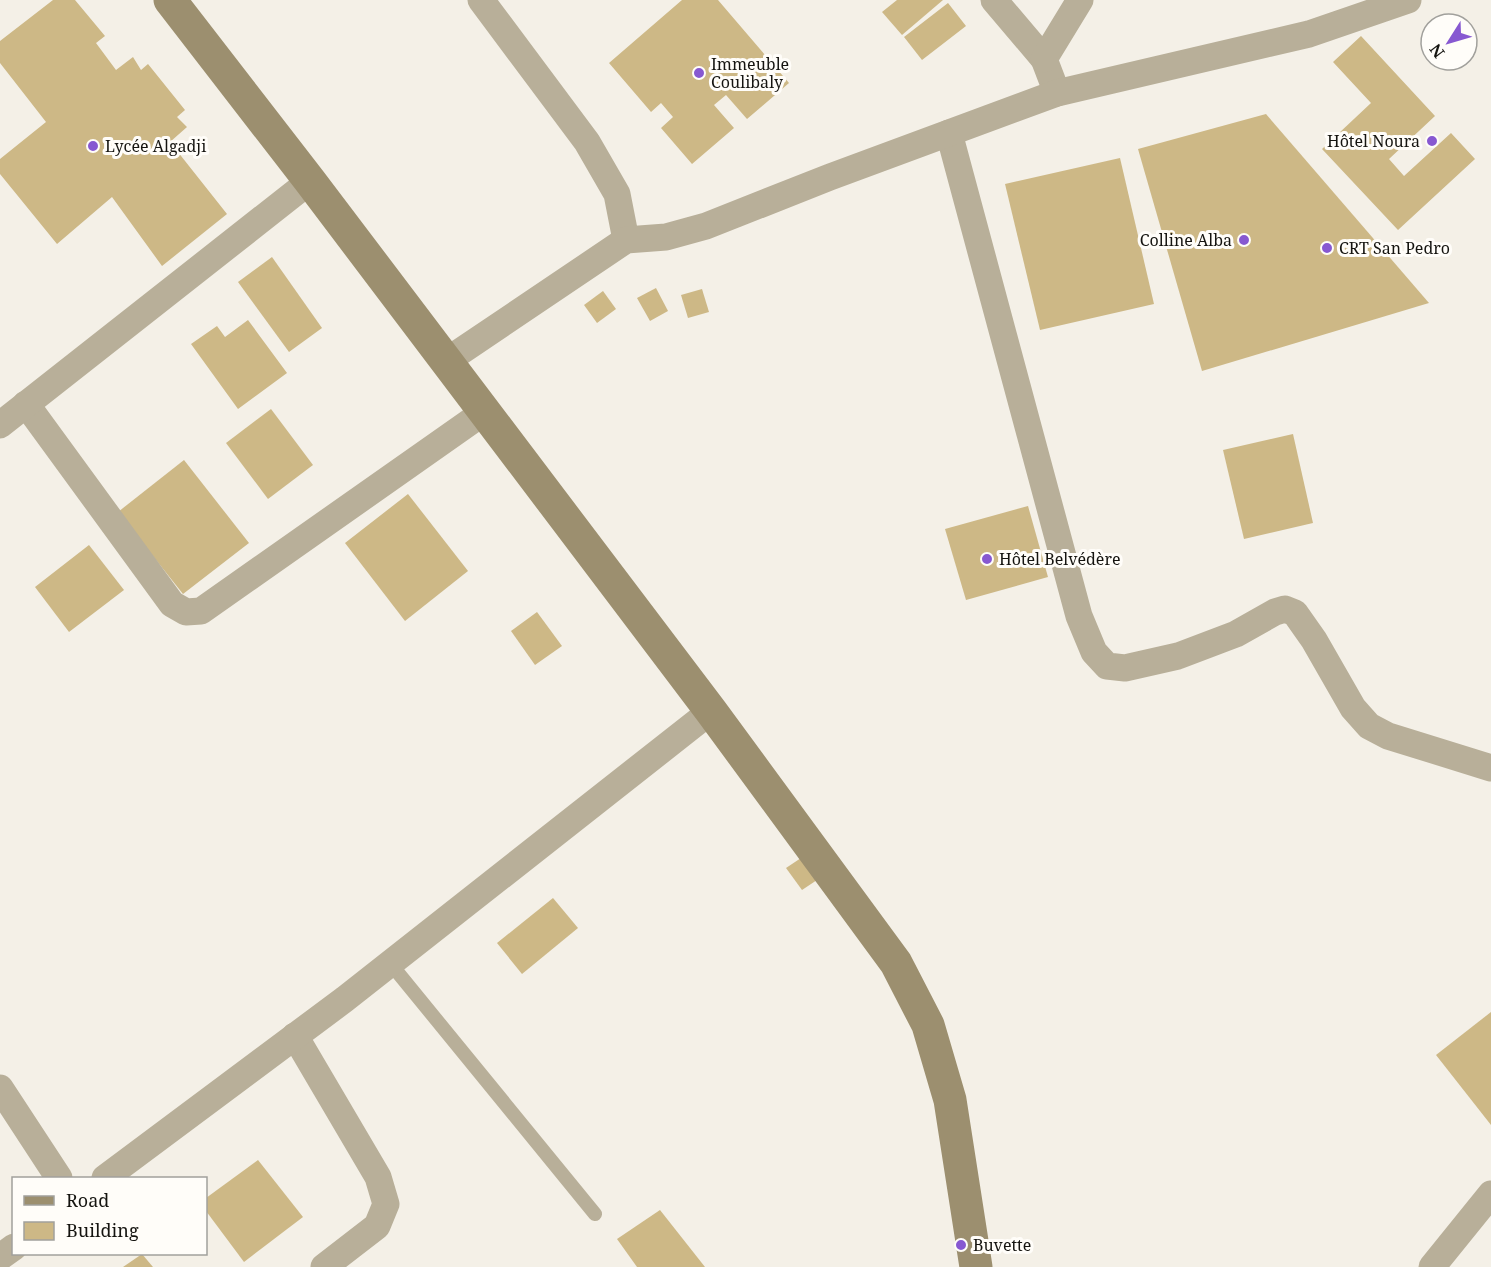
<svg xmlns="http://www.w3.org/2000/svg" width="1491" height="1267" font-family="'Noto Serif',serif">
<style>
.building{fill:#cdb886}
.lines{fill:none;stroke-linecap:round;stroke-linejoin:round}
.lane{stroke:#b8af99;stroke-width:14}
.street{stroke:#b8af99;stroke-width:27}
.secondary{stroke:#9c8f6f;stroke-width:33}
.poi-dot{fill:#8758d1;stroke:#fffdf9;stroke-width:2}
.labels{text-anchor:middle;stroke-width:6;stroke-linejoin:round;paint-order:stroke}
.poi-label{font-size:16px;fill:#151410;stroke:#fffdf9;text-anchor:start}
</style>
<rect width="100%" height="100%" fill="#f4f0e7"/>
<!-- building -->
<g class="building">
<polygon points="53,0 75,0 105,36 96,43 116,70 133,57 141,70 148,64 185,110 177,117 187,127 170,142 227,214 162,266 112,197 57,244 0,174 0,159 46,122 0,63 0,41"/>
<polygon points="682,0 718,0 789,83 747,119 726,95 714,105 734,128 692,164 661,128 673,117 661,103 651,112 609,63"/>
<polygon points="897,0 943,0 902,35 882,12"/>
<polygon points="948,3 966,26 922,60 904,37"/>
<polygon points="1361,36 1435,116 1389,159 1404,176 1451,133 1475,159 1398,230 1322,149 1371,103 1333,62"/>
<polygon points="1266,114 1429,303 1202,371 1138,149"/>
<polygon points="1120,158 1154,304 1040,330 1005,184"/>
<polygon points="272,257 322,328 289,352 238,282"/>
<polygon points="656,288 668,311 650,321 637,298"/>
<polygon points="702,289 709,312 688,318 681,295"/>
<polygon points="603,291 616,309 597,323 584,305"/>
<polygon points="248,320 287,373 238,409 191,344 217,326 225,337"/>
<polygon points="271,409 313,465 268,499 226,443"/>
<polygon points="1293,434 1313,523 1244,539 1223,450"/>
<polygon points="184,460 249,543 183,594 118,512"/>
<polygon points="408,494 468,571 405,621 345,543"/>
<polygon points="1028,506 1048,577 966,600 945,529"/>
<polygon points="89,545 124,590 69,632 35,587"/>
<polygon points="537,612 562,646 535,665 511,631"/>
<polygon points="807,854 823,876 802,890 786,868"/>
<polygon points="553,898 578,928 522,974 497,943"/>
<polygon points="1491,1012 1491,1125 1436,1055"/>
<polygon points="258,1160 303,1217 244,1262 206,1211 206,1198"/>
<polygon points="660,1210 705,1267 637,1267 617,1239"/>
<polygon points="142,1254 153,1267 123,1267"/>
</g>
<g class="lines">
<!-- lane -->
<polyline class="lane" points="390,963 595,1214"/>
<!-- street -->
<g class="street">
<polyline points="481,0 587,142 617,194 626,240"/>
<polyline points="994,0 1044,59 1057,93"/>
<polyline points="1044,59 1080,0"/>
<polyline points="949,133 1079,616 1094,652 1107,666 1125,668 1178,656 1236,634 1275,612 1285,609 1295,613 1314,640 1353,708 1369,726 1388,736 1491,768"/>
<polyline points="445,362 626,240 666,237 706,226 830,177 1057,93 1309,34 1408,0"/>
<polyline points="26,404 172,604 186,612 201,611 484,412"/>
<polyline points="0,425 310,181"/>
<polyline points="295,1036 378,1177 386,1204 377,1226 324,1267"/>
<polyline points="0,1088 59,1178"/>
<polyline points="105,1178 345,999 711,711"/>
<polyline points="0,1257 14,1247"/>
<polyline points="1432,1267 1491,1194"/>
</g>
<!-- secondary -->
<polyline class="secondary" points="170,0 310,181 711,711 896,963 928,1025 950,1100 976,1267"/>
</g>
<!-- markers -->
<g class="poi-dot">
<circle cx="699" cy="73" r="6"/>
<circle cx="1432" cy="141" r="6"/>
<circle cx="93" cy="146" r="6"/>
<circle cx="1244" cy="240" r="6"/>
<circle cx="1327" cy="248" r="6"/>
<circle cx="987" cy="559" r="6"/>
<circle cx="961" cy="1245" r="6"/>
</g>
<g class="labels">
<!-- poi labels -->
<g class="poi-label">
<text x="711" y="70">Immeuble<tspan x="711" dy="18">Coulibaly</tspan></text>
<text x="1420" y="147" text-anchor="end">Hôtel Noura</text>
<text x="105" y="152">Lycée Algadji</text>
<text x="1232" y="246" text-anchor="end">Colline Alba</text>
<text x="1339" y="254">CRT San Pedro</text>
<text x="999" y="565">Hôtel Belvédère</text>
<text x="973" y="1251">Buvette</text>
</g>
</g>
<!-- legend -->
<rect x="12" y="1177" width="195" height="78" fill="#fffdf9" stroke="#a1a09c" stroke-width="1.5"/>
<rect x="24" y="1196" width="30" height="9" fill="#9c8f6f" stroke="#a1a09c" stroke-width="1.5"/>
<text x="66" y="1207" font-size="18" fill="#151410">Road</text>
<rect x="24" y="1222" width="30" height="18" fill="#cdb886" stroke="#a1a09c" stroke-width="1.5"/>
<text x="66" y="1237" font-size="18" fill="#151410">Building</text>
<!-- north arrow -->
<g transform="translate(1449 42) rotate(233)"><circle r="28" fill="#fffdf9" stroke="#a1a09c" stroke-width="1.5"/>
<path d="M0-4.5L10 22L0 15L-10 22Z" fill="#8758d1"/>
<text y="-9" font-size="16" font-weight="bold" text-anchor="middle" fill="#151410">N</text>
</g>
</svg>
